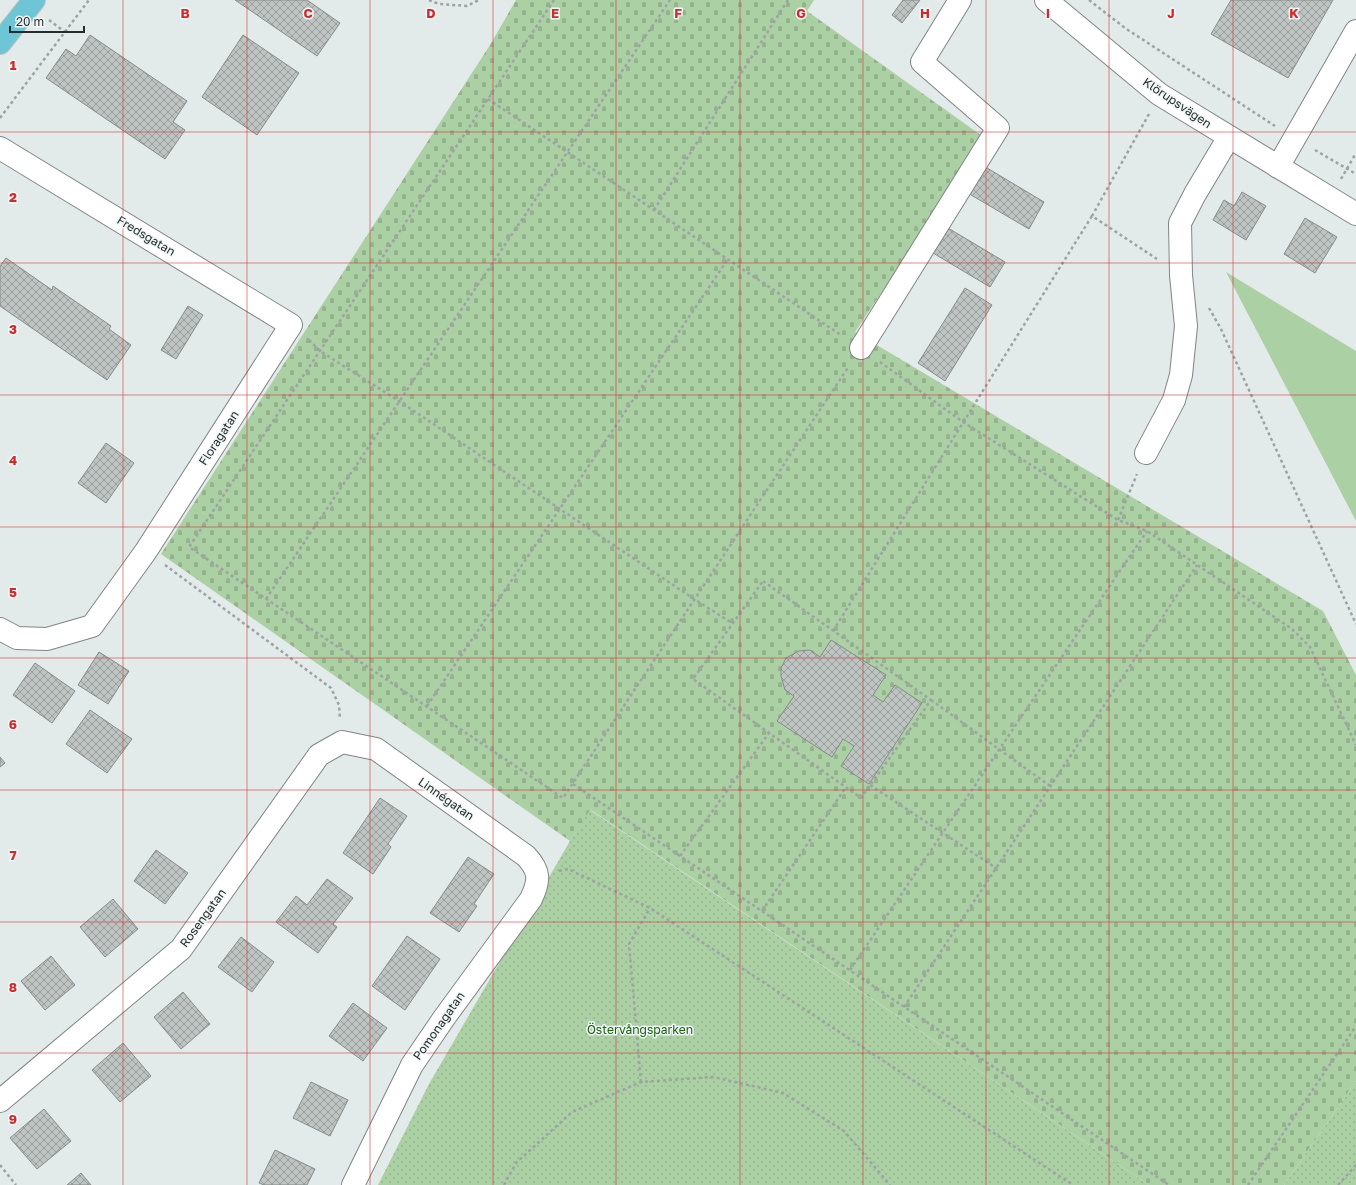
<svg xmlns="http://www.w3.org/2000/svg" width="1356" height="1185" font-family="'Golos Text',sans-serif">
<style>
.grass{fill:#abd0a4}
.cemetery{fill:url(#cemetery-stones)}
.park{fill:url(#park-dots)}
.building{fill:url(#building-cross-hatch);stroke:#868c89}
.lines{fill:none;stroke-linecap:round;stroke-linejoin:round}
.minor-casing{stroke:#808685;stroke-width:24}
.major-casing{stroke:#c3c4c4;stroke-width:24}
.path{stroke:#9da3a3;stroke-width:2.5;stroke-dasharray:3 3;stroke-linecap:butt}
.minor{stroke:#fff;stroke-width:22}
.major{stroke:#6ec5d6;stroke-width:22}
.grid{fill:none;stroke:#d62828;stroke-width:1;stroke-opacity:0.55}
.labels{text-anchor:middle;stroke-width:3;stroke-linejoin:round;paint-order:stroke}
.street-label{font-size:12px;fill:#282b2b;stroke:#f0f7f7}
.park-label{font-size:12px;fill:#1c6110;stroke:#f0f7f7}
.grid-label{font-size:13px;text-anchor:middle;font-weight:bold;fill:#d62828;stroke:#f0f7f7;stroke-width:3;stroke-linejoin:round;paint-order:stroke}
</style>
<defs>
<pattern id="cemetery-stones" width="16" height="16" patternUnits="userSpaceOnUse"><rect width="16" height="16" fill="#abd0a4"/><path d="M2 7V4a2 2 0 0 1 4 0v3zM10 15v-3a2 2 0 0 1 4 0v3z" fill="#93b38d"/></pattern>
<pattern id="park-dots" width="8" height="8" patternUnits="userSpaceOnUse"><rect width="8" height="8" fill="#abd0a4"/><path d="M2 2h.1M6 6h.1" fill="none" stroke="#93b38d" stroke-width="1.8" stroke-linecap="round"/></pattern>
<pattern id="building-cross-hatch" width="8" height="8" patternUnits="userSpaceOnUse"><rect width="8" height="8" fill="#bec4c1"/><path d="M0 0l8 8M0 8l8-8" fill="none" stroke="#9a9f9d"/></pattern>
</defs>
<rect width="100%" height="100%" fill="#e3eaea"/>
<!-- grass -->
<polygon class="grass" points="1226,272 1356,351 1356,521"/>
<!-- cemetery -->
<polygon class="cemetery" points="516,0 814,0 807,11 985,138 855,332 1323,611 1356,675 1356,1081 1284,1185 1149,1185 591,810 570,841 161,554 490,45"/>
<!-- park -->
<g class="park">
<polygon points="590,810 1149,1185 378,1185 429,1084 570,841"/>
<polygon points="1356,1081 1356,1185 1284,1185"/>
</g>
<!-- building -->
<g class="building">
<polygon points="235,0 307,0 340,23 317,56"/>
<polygon points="903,0 920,0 902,23 892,15"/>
<polygon points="1231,0 1333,0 1288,78 1211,34"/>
<polygon points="90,35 187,101 173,122 185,130 165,159 46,78 66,49 76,56"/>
<polygon points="243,35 299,73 257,135 202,97"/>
<polygon points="982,165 1044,202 1029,229 966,192"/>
<polygon points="1242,192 1266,206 1246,240 1213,220 1224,200 1234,206"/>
<polygon points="1305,218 1337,237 1315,273 1284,254"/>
<polygon points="943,225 1005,262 990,287 928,250"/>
<polygon points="6,258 52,290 53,286 111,326 109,329 131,345 107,380 0,306 0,266"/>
<polygon points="965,288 992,305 945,381 918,363"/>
<polygon points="188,306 203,315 176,359 161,350"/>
<polygon points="106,443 134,463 106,503 78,483"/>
<polygon points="831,640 886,675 873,695 883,702 895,685 922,703 869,784 841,766 854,746 843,739 832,757 777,721 794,696 785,690 781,676 781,668 786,658 799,651 810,650 820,657"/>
<polygon points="99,652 129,671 108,704 78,685"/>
<polygon points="35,663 75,691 52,723 13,695"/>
<polygon points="90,710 132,739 107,773 66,744"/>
<polygon points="0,757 5,763 0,767"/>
<polygon points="380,798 407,816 388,844 391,847 373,874 343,853"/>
<polygon points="156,850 188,873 165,904 134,881"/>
<polygon points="468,857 494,874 474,904 477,906 459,932 430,913"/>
<polygon points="327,879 353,898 333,924 337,927 318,953 276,922 296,896 307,905"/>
<polygon points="113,899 138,929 105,957 80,927"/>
<polygon points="407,936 440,959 405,1010 372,986"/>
<polygon points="241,937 274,962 252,992 218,967"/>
<polygon points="51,956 75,985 45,1010 21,981"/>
<polygon points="183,992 210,1024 181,1049 154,1017"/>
<polygon points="353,1003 387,1028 363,1061 329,1036"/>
<polygon points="123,1043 151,1076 120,1102 92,1070"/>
<polygon points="311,1082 348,1100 330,1136 293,1118"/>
<polygon points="44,1109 71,1141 37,1169 10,1138"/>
<polygon points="275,1150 315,1169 307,1185 264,1185 259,1183"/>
<polygon points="81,1173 91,1185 67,1185"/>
</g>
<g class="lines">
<!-- minor casing -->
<g class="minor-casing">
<g id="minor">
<polyline points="1046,0 1159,94 1356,214"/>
<polyline points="0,148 291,325 146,551 92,626 47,639 17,638 0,629"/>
<polyline points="1278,167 1356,31"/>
<polyline points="861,348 998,128 922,62 960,0"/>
<polyline points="1146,453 1174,400 1181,375 1186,326 1181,275 1180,223 1195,194 1229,137"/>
<path d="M 0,1101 L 181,949 L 319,755 L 342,742 L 376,749 L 526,856 C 540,871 540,880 531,899 L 444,1018 L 412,1065 L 353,1185"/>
</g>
</g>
<!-- major casing -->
<g class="major-casing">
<polyline id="major" points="0,43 34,0"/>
</g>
<!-- path -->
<g class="path">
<polyline points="429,0 439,4 467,6 479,0"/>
<polyline points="554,0 189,547 563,798 849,366"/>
<polyline points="1089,0 1125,28 1275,126"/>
<polyline points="49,20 65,32"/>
<polyline points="488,99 841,335"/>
<polyline points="1149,114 1092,216 1157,259"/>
<polyline points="0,118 89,0"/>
<polyline points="1315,150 1356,174"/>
<polyline points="1341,179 1356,153"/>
<polyline points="654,210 788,0"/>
<polyline points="1209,308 1221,329 1356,624"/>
<polyline points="309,340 320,351 399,401 694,599 732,623"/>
<polyline points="880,362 963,422 1118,520 1147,531 1292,629 1310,647 1356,745"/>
<polyline points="1118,520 1137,474"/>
<polyline points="165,565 331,688 339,705 340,719"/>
<polygon points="763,581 931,700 861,798 693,679"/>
<polyline points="266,599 670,0"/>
<polyline points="833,631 1092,216"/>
<polyline points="931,700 1050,786"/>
<polyline points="427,706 728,259"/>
<polyline points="573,784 1169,1185"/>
<polyline points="870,785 996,868"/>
<polyline points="680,856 769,733"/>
<polyline points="559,871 568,869 650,908 1073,1185"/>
<polyline points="762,911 846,787"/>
<polyline points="850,970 1147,531"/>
<polyline points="904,1007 1197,565"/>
<polyline points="641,1082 629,944 650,908"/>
<polyline points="0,1165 16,1185"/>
<polyline points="504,1185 516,1163 572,1112 641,1082 713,1077 783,1093 844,1131 890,1185"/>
<polyline points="1248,1185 1356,1026"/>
<polyline points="1338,1185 1356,1165"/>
</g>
<!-- minor -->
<use href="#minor" class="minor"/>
<!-- major -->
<use href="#major" class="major"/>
</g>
<!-- grid -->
<path class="grid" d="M 123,0 L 123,1185M 247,0 L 247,1185M 370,0 L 370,1185M 493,0 L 493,1185M 616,0 L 616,1185M 740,0 L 740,1185M 863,0 L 863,1185M 986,0 L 986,1185M 1109,0 L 1109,1185M 1233,0 L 1233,1185M 0,132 L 1356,132M 0,263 L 1356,263M 0,395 L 1356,395M 0,527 L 1356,527M 0,658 L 1356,658M 0,790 L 1356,790M 0,922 L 1356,922M 0,1053 L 1356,1053"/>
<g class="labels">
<!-- street labels -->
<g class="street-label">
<text transform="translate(1177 103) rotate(34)" y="4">Klörupsvägen</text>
<text transform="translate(146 236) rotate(31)" y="4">Fredsgatan</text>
<text transform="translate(219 438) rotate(-57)" y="4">Floragatan</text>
<text transform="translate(446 799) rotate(35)" y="4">Linnégatan</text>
<text transform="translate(203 918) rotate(-54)" y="4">Rosengatan</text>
<text transform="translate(439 1026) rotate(-55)" y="4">Pomonagatan</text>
</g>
<!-- park labels -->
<g class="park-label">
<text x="640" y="1034">Östervångsparken</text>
</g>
</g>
<g class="grid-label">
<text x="185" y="18">B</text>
<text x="308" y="18">C</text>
<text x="431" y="18">D</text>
<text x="555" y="18">E</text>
<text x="678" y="18">F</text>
<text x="801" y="18">G</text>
<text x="925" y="18">H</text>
<text x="1048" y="18">I</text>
<text x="1171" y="18">J</text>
<text x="1294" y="18">K</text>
<text x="13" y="70">1</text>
<text x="13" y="202">2</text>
<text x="13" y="334">3</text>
<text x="13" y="465">4</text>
<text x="13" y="597">5</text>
<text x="13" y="729">6</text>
<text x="13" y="860">7</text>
<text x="13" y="992">8</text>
<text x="13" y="1124">9</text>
</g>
<!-- scale -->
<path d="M10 26v6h74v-6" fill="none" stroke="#282b2b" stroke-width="2"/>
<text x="16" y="26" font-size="12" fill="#282b2b" stroke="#f0f7f7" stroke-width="3" paint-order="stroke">20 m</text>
</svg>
